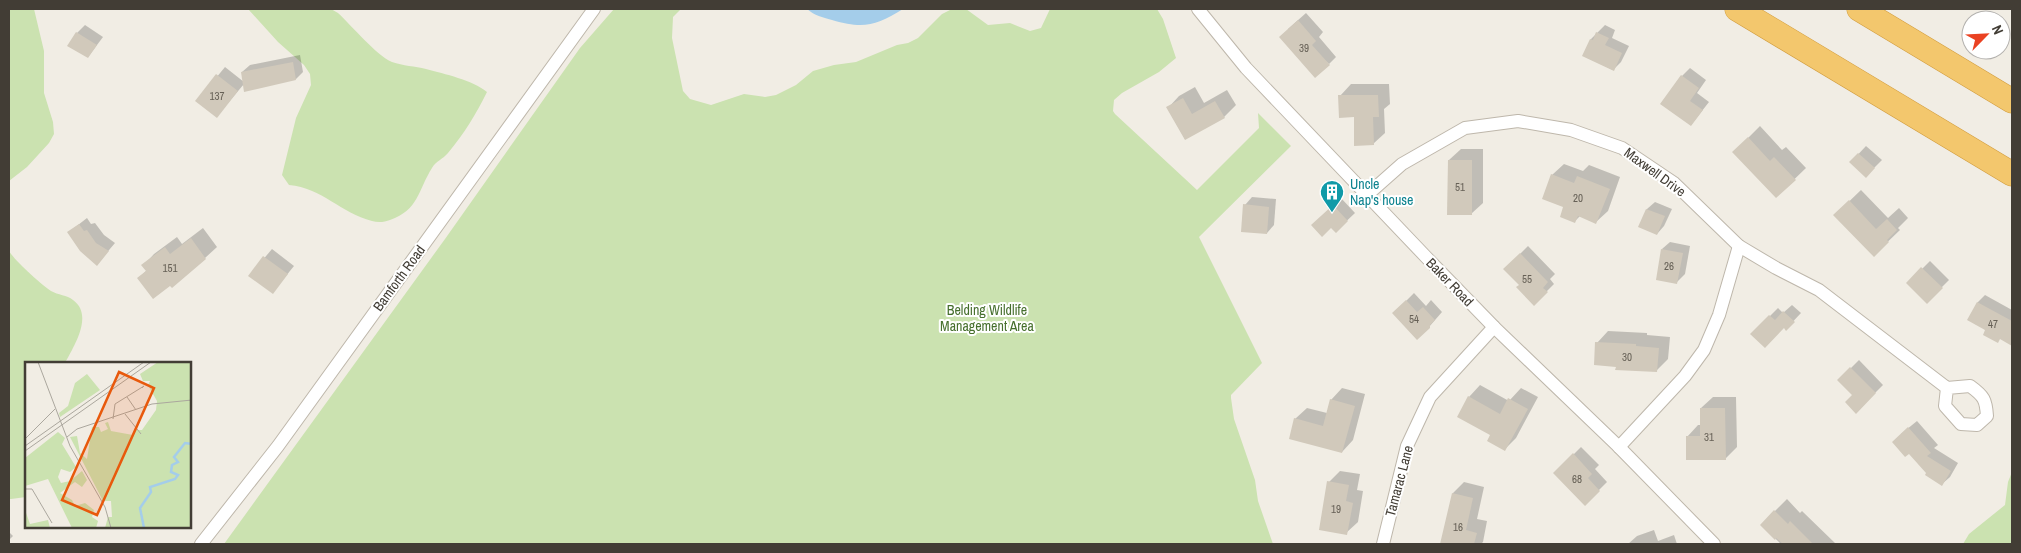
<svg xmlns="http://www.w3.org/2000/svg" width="2021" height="553" font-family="'Archivo Narrow',sans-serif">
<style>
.green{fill:#cbe2b0}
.water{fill:#a4cdea}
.shadow{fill:#0003}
.building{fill:#d1c9bb}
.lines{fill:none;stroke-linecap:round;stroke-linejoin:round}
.street-casing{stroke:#beb7ab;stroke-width:14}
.highway-casing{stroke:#d19c3e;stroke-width:25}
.street{stroke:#fff;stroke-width:12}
.highway{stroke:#f3c76d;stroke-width:24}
.labels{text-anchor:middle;stroke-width:4;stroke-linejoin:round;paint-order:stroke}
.number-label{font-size:11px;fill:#666056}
.street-label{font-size:14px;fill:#423d35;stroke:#fff}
.culture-label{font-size:14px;fill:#0d838f;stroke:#fff;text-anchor:start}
.park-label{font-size:14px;fill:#466f2d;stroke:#fff}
.inset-river{fill:none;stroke:#a4cdea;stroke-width:2.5}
.inset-road{fill:none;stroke:#aba79e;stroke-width:1}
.view{fill:#e8590c;fill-opacity:0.15;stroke:#e8590c;stroke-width:2.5}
.inset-edge{fill:none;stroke:#423d35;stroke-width:2.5}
</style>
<rect width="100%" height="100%" fill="#f1ede4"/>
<!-- green -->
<g class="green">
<polygon points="9,9 34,9 44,51 44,93 53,122 54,134 49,143 27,167 9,181"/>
<path d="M 248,9 L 331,9 L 338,13 C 352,26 376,55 392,62 C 403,66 415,66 426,69 C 445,74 472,80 487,92 C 476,114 464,134 448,153 C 443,159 436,161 432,168 C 418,190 419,210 390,220 C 385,222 378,223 372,221 C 341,213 322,188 289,185 L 282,175 L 296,118 L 311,85 L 310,74 L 304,65 L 278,42 Z"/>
<polygon points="614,9 681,9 673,17 672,38 683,91 690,99 711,105 744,94 765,97 776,95 796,85 813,71 834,65 856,62 897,45 908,43 918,38 942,14 952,9 966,9 988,25 1010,23 1030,31 1041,28 1050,9 1157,9 1163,19 1176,58 1159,72 1122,93 1114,100 1113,111 1115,114 1197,190 1259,128 1258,113 1291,146 1199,237 1262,363 1231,395 1231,398 1234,419 1255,480 1258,501 1273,544 224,544 445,239 580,48"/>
<path d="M 9,251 C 14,260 42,285 51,291 C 58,295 67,295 73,300 C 94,315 74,346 65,363 L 26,363 L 26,497 L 11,499 L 9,499 Z"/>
<polygon points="2012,472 2012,544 1963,544 1969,534 2005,505 2008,482"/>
</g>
<!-- water -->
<path class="water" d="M 807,9 L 903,9 C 876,26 863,29 832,20 C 822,17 815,16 807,9 Z"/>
<!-- shadow -->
<g class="shadow">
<polygon points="1306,13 1323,32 1319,37 1336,57 1329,64 1288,29"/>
<polygon points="85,25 103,37 88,57 77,33"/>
<polygon points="1605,25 1615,30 1612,38 1629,46 1621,62 1613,70 1584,56 1591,39"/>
<polygon points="300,55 303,72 296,79 244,84 217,116 197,101 225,67 244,82 242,72 250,65"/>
<polygon points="1690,68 1706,80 1697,93 1709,102 1691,125 1682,76"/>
<polygon points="1351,84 1389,84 1390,104 1384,109 1385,133 1373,144 1340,96"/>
<polygon points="1195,87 1204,103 1227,90 1236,105 1224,117 1185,139 1168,108 1179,96"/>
<polygon points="1760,126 1782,150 1786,147 1806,168 1776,197 1745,141"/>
<polygon points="1866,146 1882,160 1866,176 1851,162"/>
<polygon points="1461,149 1483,149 1483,203 1471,214 1449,160"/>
<polygon points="1564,164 1583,171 1589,165 1620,177 1608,211 1596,222 1580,216 1575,221 1565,207 1552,175"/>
<polygon points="1861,190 1888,218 1899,208 1908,218 1898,228 1900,230 1874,255 1835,215"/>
<polygon points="1252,197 1276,199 1274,225 1267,233 1245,205"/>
<polygon points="1341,198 1355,213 1336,231 1331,227 1313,225"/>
<polygon points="1655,202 1672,209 1664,226 1657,234 1640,227 1647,209"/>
<polygon points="87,218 91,224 95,223 104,235 115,243 104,256 69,232"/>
<polygon points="203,228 217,247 205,258 139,278 147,270 143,266 154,254 177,237 182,244"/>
<polygon points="1670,242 1690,246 1685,274 1677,282 1662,249"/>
<polygon points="1528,246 1555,274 1550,279 1554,284 1534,304 1520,285 1505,269"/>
<polygon points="272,249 294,266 273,292 250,275"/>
<polygon points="1930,261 1949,280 1927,302 1908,283"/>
<polygon points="1414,293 1426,306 1431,300 1442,312 1429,327 1401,306"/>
<polygon points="1985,295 2012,310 2012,339 2009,342 1969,320 1978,302"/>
<polygon points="1792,305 1801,313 1786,329 1784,327 1752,334 1778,308 1783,313"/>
<polygon points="1608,331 1647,333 1647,335 1670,337 1668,359 1656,371 1617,366 1597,343"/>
<polygon points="1859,360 1883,385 1856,412 1854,395 1839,380"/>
<polygon points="1480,385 1509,401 1521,388 1538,397 1516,438 1505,449 1492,434 1469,397"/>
<polygon points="1342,388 1365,394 1353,440 1342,452 1295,419 1307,408 1327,413 1331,400"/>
<polygon points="1713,397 1736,397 1737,447 1725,459 1687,437 1698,425 1701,425 1701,408"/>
<polygon points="1917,421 1938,445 1934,448 1958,463 1950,477 1942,484 1928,473 1909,452 1901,434"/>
<polygon points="1581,447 1599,465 1595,469 1607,482 1585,504 1555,473"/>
<polygon points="1340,471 1360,474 1357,490 1363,491 1358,522 1346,533 1329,482"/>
<polygon points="1464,482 1484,487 1477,519 1487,521 1483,542 1481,544 1442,544 1453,493"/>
<polygon points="1787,499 1800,513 1802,511 1836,544 1781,544 1761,525"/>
<polygon points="1654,530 1658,541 1674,535 1677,544 1628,544 1637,536"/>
<polygon points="9,532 13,536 9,540"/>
</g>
<!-- building -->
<g class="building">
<polygon points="1298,20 1316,41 1312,45 1330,65 1315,78 1279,37"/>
<polygon points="76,32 97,45 88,58 67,46"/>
<polygon points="1596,32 1609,38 1605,45 1622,53 1614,71 1582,56 1590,39 1593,40"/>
<polygon points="293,62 296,80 244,92 241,72"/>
<polygon points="216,74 238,91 217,118 195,101"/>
<polygon points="1681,75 1699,88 1690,101 1703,110 1691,126 1660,104"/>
<polygon points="1338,95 1378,95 1379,117 1373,117 1374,145 1354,146 1354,117 1339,118"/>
<polygon points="1183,98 1192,114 1215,101 1225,118 1185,140 1166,107"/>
<polygon points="1748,137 1770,161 1774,157 1796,180 1776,198 1732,152"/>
<polygon points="1858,153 1875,168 1866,178 1849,162"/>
<polygon points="1448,160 1472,160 1472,215 1447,215"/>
<polygon points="1551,174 1574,183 1577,176 1610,189 1596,224 1578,216 1575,223 1560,217 1563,207 1542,199"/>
<polygon points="1849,200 1876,229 1887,219 1897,230 1887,240 1889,242 1874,257 1833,215"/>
<polygon points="1243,204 1269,207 1267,234 1241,232"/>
<polygon points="1333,205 1348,221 1336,233 1331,228 1322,237 1311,225"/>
<polygon points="1646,209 1665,216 1657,235 1638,227"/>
<polygon points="79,224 84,231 87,230 96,243 109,251 97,266 80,251 67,232"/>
<polygon points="191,238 206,259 172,288 170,286 153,299 137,278 146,271 141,265 165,247 170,254"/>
<polygon points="1661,249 1683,253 1677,284 1656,280"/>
<polygon points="1520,253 1548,282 1543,288 1548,292 1534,306 1516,287 1519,285 1503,269"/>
<polygon points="263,256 288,274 273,294 248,276"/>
<polygon points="1921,267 1943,288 1927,304 1906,283"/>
<polygon points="1406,300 1417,312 1423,307 1435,320 1430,325 1430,328 1417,340 1392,313"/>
<polygon points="1977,302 2012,321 2012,346 2000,339 1998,343 1983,335 1985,330 1967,320"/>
<polygon points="1783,311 1795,322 1786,331 1784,328 1765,348 1750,334 1769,315 1775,320"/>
<polygon points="1595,342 1636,344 1636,346 1659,348 1657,372 1615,370 1616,367 1594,365"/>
<polygon points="1850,367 1876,393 1856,414 1845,402 1852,395 1837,380"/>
<polygon points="1468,396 1500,414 1508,398 1528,409 1505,451 1487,441 1490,435 1457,417"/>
<polygon points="1330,399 1355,406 1342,453 1289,439 1294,418 1323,426"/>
<polygon points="1700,408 1725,408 1726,460 1686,460 1686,436 1700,436"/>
<polygon points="1908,427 1931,453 1927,456 1951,471 1942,486 1925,475 1926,473 1909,454 1905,457 1892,442"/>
<polygon points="1573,453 1592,474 1588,478 1600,491 1585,506 1553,473"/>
<polygon points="1327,481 1349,485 1346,501 1353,503 1347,535 1319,530"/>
<polygon points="1452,493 1473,498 1466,530 1477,533 1474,544 1440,544"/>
<polygon points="1774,510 1788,524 1790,521 1813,544 1783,544 1776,538 1775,540 1760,525"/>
</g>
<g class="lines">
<!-- street casing -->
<g class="street-casing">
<g id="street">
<polyline points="1198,9 1246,68 1427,258 1494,327 1619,447 1714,544"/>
<path d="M 1367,195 L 1402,164 L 1465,128 L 1518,121 L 1571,130 L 1622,148 L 1674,183 L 1739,246 L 1776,268 L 1819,290 L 1947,388 L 1945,406 L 1961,424 L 1977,425 L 1987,416 C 1986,400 1984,396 1970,386 L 1947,388"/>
<polyline points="1619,447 1685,376 1704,350 1719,315 1739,246"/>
<polyline points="201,544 278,446 594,9"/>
<polyline points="1383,544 1407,446 1430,397 1494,327"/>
</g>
</g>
<!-- highway casing -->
<g class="highway-casing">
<g id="highway">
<polyline points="1737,9 2012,174"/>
<polyline points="1859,9 2012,101"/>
</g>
</g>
<!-- street -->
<use href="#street" class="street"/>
<!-- highway -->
<use href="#highway" class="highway"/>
</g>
<!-- icons -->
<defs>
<g id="building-pin" transform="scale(1.25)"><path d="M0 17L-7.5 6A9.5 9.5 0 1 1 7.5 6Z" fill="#0f9aa8" stroke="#fff"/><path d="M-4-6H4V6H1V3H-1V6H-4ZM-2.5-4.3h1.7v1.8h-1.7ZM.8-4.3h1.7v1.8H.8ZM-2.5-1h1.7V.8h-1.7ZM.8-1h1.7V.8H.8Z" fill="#fff"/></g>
</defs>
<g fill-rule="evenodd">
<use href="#building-pin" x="1332" y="192"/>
</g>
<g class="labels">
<!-- number labels -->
<g class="number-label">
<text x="1304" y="52">39</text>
<text x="217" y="100">137</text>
<text x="1460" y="191">51</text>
<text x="1578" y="202">20</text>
<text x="1669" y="270">26</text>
<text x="170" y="272">151</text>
<text x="1527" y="283">55</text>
<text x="1414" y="323">54</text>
<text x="1993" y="328">47</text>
<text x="1627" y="361">30</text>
<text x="1709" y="441">31</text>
<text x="1577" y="483">68</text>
<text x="1336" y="513">19</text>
<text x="1458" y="531">16</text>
</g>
<!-- street labels -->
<g class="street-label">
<text transform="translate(1655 172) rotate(36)" y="5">Maxwell Drive</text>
<text transform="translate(399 278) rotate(-54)" y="5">Bamforth Road</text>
<text transform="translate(1450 282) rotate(46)" y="5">Baker Road</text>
<text transform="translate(1399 481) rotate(-75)" y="5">Tamarac Lane</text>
</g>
<!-- culture labels -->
<g class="culture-label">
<text x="1350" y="189">Uncle<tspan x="1350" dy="16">Nap's house</tspan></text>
</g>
<!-- park labels -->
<g class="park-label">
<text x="987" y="315">Belding Wildlife<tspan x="987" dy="16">Management Area</tspan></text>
</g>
</g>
<!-- overview -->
<g transform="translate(25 362)">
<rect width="166" height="166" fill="#f1ede4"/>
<path d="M 133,0 L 166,0 L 166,166 L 80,166 L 83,155 L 87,155 L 86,139 L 78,139 L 45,75 L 52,74 L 55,91 L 62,97 L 67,65 L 74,65 L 76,70 L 83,67 L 80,61 L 83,60 L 86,69 L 108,73 L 111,68 L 117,68 L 131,48 L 132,39 L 123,23 L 125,19 L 118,19 L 115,12 ZM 62,12 L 75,28 L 35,55 L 34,51 L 43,44 L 50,21 ZM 33,70 L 40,76 L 37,82 L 51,105 L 45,110 L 36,107 L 33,115 L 36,121 L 45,119 L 57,109 L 62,118 L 57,125 L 50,120 L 35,131 L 47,138 L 50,144 L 60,141 L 69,148 L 67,155 L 73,159 L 71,166 L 47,166 L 23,117 L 0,124 L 0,96 ZM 0,148 L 5,162 L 23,158 L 25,166 L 0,166 Z" fill="#cbe2b0"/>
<path class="inset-river" d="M 119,166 L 115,146 L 126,130 L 125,125 L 150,117 L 153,113 L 146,110 L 147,103 L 153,100 L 149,95 L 160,81 L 167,82"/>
<path class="inset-road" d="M 13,0 L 45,84 L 80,145 L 86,166M 102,35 L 111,48M 100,52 L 116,72M 88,57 L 90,42 L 119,24 L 117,26M 42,75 L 52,67 L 127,42 L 167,38M 0,77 L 30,47M 0,84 L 119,0M 0,89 L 126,0M 0,127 L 7,127 L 27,161"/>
<path class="view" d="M 94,10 L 129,26 L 72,153 L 37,138 Z"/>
<rect width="166" height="166" class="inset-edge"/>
</g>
<!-- border -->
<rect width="2021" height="553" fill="none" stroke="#423d35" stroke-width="20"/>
<!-- north arrow -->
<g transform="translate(1986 35) rotate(66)"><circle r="24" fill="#ffffff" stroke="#b3b1ae"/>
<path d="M0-4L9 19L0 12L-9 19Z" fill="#ea4222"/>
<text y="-8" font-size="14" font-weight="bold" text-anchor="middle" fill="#423d35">N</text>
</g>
</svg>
